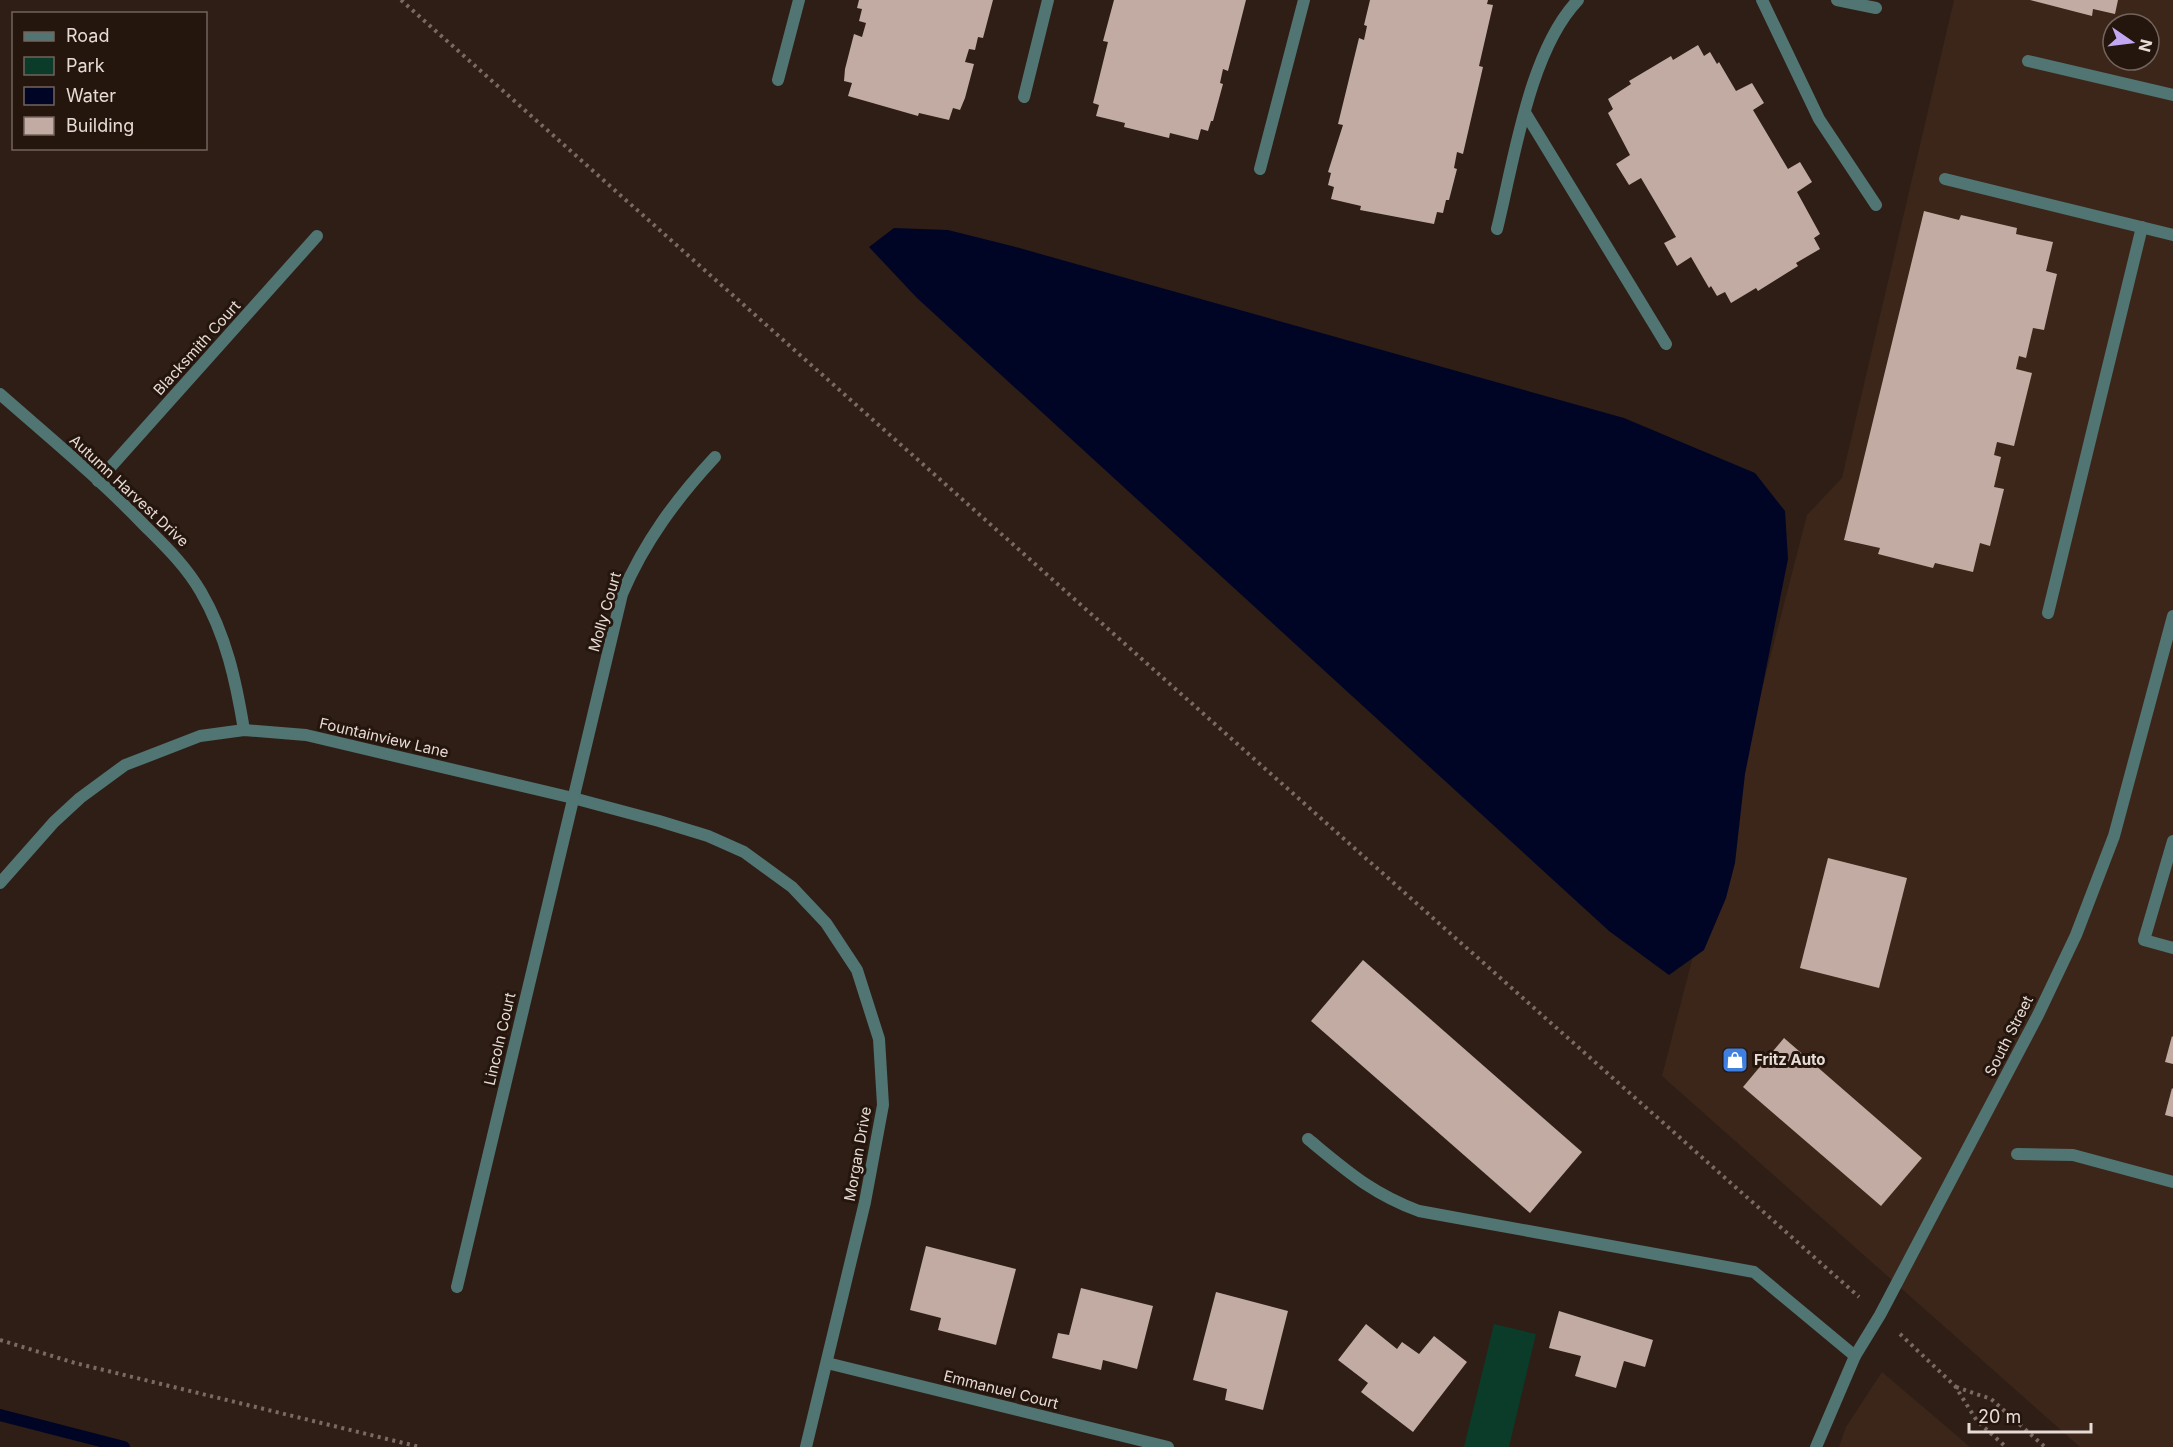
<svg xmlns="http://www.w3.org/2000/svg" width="2173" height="1447" font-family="Inter,sans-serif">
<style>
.built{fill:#3c261a;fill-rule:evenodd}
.green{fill:#0b3b29}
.water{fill:#000526}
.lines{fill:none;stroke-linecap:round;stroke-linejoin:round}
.stream{stroke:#000526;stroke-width:12}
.building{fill:#c2aba3}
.path{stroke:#796b64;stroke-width:4;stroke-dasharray:3 4.5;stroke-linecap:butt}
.service{stroke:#507572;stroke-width:12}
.minor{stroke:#507572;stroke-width:12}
.labels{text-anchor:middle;stroke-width:6;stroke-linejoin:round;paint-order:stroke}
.street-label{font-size:15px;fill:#e7dbd6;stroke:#24150d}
.poi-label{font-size:15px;font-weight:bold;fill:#e7dbd6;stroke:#24150d;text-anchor:start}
</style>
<rect width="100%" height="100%" fill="#2e1e16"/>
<!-- built -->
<g class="built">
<path d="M 1954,0 L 2173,0 L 2173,1447 L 2080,1447 L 1662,1076 L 1807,515 L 1842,478 ZM 2113,24 L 2149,24 L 2149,60 L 2113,60 Z"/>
<polygon points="1882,1372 1970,1447 1839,1447 1846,1427"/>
</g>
<!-- green -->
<polygon class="green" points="1494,1324 1536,1334 1509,1447 1464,1447"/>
<!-- water -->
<polygon class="water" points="894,228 948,230 1012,246 1624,418 1755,473 1785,511 1788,559 1745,774 1735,863 1726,898 1704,950 1669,975 1609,931 917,298 869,247"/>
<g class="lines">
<!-- stream -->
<polyline class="stream" points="0,1415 124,1447"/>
</g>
<!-- building -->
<g class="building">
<polygon points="859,0 993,0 983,38 978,37 975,50 969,49 965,62 974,64 965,98 960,110 953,108 949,120 919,113 918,116 848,96 852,83 844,81 845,69 854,34 862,37 866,23 859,21 862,9 857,8"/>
<polygon points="1114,0 1246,0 1228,71 1223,69 1220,83 1223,84 1213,121 1211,121 1208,131 1201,129 1198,140 1170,133 1169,138 1124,127 1125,123 1096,116 1099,105 1093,103 1108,42 1103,41"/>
<polygon points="1370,0 1488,0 1487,4 1493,5 1479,66 1483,67 1463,154 1457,152 1454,168 1457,169 1449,200 1446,200 1443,213 1437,212 1434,224 1360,210 1361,206 1331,199 1334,187 1328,185 1331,173 1328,172 1343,125 1338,124 1359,38 1364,40 1367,26 1364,25"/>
<polygon points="2030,0 2118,0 2115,14 2093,9 2092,16"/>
<polygon points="1698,45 1704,56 1710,52 1717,64 1719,62 1736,91 1752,83 1764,103 1753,110 1788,169 1800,162 1812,182 1797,192 1820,234 1814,238 1820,249 1796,263 1798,266 1758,291 1756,288 1731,303 1725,292 1717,296 1711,286 1709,288 1691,257 1677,266 1664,243 1676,237 1641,178 1629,185 1616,164 1630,155 1608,113 1613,109 1608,99 1631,84 1629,81 1671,56 1673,60"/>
<polygon points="1924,211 1959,220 1961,215 2017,228 2016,234 2053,242 2046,271 2057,274 2044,330 2033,328 2026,358 2019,356 2016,369 2032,373 2014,446 1997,442 1994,455 2001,457 1994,487 2004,489 1990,546 1980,543 1973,572 1935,563 1933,568 1878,554 1880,548 1844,540"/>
<polygon points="1828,858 1907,878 1879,988 1800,968"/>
<polygon points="1363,960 1582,1152 1530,1213 1311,1021"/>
<polygon points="2172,1036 2173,1037 2173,1064 2165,1062"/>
<polygon points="1784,1038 1922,1158 1881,1206 1743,1087"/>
<polygon points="2172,1088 2173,1089 2173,1117 2165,1115"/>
<polygon points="926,1246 1016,1269 996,1345 938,1330 941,1318 910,1310"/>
<polygon points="1081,1288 1153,1306 1137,1369 1103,1360 1101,1370 1052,1358 1058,1333 1069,1335"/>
<polygon points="1216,1292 1288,1311 1263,1410 1225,1400 1227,1389 1193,1380"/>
<polygon points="1559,1311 1653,1340 1645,1367 1624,1361 1616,1388 1575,1376 1581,1356 1549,1348"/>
<polygon points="1366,1324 1397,1349 1402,1342 1419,1354 1434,1336 1467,1362 1413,1432 1361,1392 1368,1383 1338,1360"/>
</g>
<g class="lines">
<!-- path -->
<g class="path">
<polyline points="401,0 1859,1297"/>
<polyline points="1900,1334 1955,1386 1977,1421 2006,1447"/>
<polyline points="0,1340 75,1363 420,1447"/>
<polyline points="1956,1387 1991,1399 2045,1447"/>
</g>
<!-- service -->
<g class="service">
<polyline points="1762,0 1819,119 1876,205"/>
<polyline points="1837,0 1876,8"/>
<polyline points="2028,61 2173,95"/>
<polyline points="778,80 799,0"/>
<polyline points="1024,97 1048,0"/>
<polyline points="1526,114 1666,344"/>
<polyline points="1260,169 1304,0"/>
<polyline points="1945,179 2173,235"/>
<path d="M 1497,229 C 1514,161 1529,51 1578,0"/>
<polyline points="2048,613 2142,227"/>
<polyline points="2173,841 2144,940 2173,948"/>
<path d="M 1308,1139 C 1347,1171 1371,1193 1419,1211 L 1754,1272 L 1855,1356"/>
</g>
<!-- minor -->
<g class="minor">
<path d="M 0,394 C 49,437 100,479 145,526 C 166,547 186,566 201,592 C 226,635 236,681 244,730"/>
<polyline points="98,481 317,236"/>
<polyline points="0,883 54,822 80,798 125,765 200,736 244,730 306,735 573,798 659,821 708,836 744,852 792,887 826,923 857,970 879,1039 883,1105 865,1202 806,1447"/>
<polyline points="2017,1154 2073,1155 2173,1182"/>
<path d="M 457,1287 L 622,594 C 645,541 676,499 715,457"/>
<polyline points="827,1363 1168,1447"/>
<polyline points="1816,1447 1855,1356 1880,1315 1971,1142 2038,1015 2076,935 2114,836 2173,616"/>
</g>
</g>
<!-- icons -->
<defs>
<g id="shop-square" transform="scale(1.35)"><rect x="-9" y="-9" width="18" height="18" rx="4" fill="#3f7fe0" stroke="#24150d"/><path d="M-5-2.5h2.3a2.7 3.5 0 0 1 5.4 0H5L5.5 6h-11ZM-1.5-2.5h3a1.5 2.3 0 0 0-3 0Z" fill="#fff"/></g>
</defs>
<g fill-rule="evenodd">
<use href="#shop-square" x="1735" y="1060"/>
</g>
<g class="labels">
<!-- street labels -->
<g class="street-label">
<text transform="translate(197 348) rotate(-48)" y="5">Blacksmith Court</text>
<text transform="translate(129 491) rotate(43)" y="5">Autumn Harvest Drive</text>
<text transform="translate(605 612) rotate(-74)" y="5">Molly Court</text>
<text transform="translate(384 738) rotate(13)" y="5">Fountainview Lane</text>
<text transform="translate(2009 1036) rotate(-63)" y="5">South Street</text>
<text transform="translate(500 1039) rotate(-77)" y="5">Lincoln Court</text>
<text transform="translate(858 1154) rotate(-80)" y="5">Morgan Drive</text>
<text transform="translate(1001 1390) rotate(14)" y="5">Emmanuel Court</text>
</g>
<!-- poi labels -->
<g class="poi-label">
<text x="1754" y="1065">Fritz Auto</text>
</g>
</g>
<!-- legend -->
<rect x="12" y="12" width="195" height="138" fill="#24150d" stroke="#72645d" stroke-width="1.5"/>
<rect x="24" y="32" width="30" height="9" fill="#507572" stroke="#72645d" stroke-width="1.5"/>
<text x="66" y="42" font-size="18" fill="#e7dbd6">Road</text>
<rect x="24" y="57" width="30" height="18" fill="#0b3b29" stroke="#72645d" stroke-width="1.5"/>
<text x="66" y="72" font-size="18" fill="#e7dbd6">Park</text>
<rect x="24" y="87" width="30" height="18" fill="#000526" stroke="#72645d" stroke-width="1.5"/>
<text x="66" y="102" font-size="18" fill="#e7dbd6">Water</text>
<rect x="24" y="117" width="30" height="18" fill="#c2aba3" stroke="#72645d" stroke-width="1.5"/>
<text x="66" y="132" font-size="18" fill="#e7dbd6">Building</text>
<!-- north arrow -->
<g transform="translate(2131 42) rotate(104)"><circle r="28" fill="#24150d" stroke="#72645d" stroke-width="1.5"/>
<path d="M0-4.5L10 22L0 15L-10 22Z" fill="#c4a7f2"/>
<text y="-9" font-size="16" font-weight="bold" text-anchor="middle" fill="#e7dbd6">N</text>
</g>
<!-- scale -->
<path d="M1969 1423v9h122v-9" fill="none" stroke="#e7dbd6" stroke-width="3"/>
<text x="1978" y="1423" font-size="18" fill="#e7dbd6" stroke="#24150d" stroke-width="4.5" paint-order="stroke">20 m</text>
</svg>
